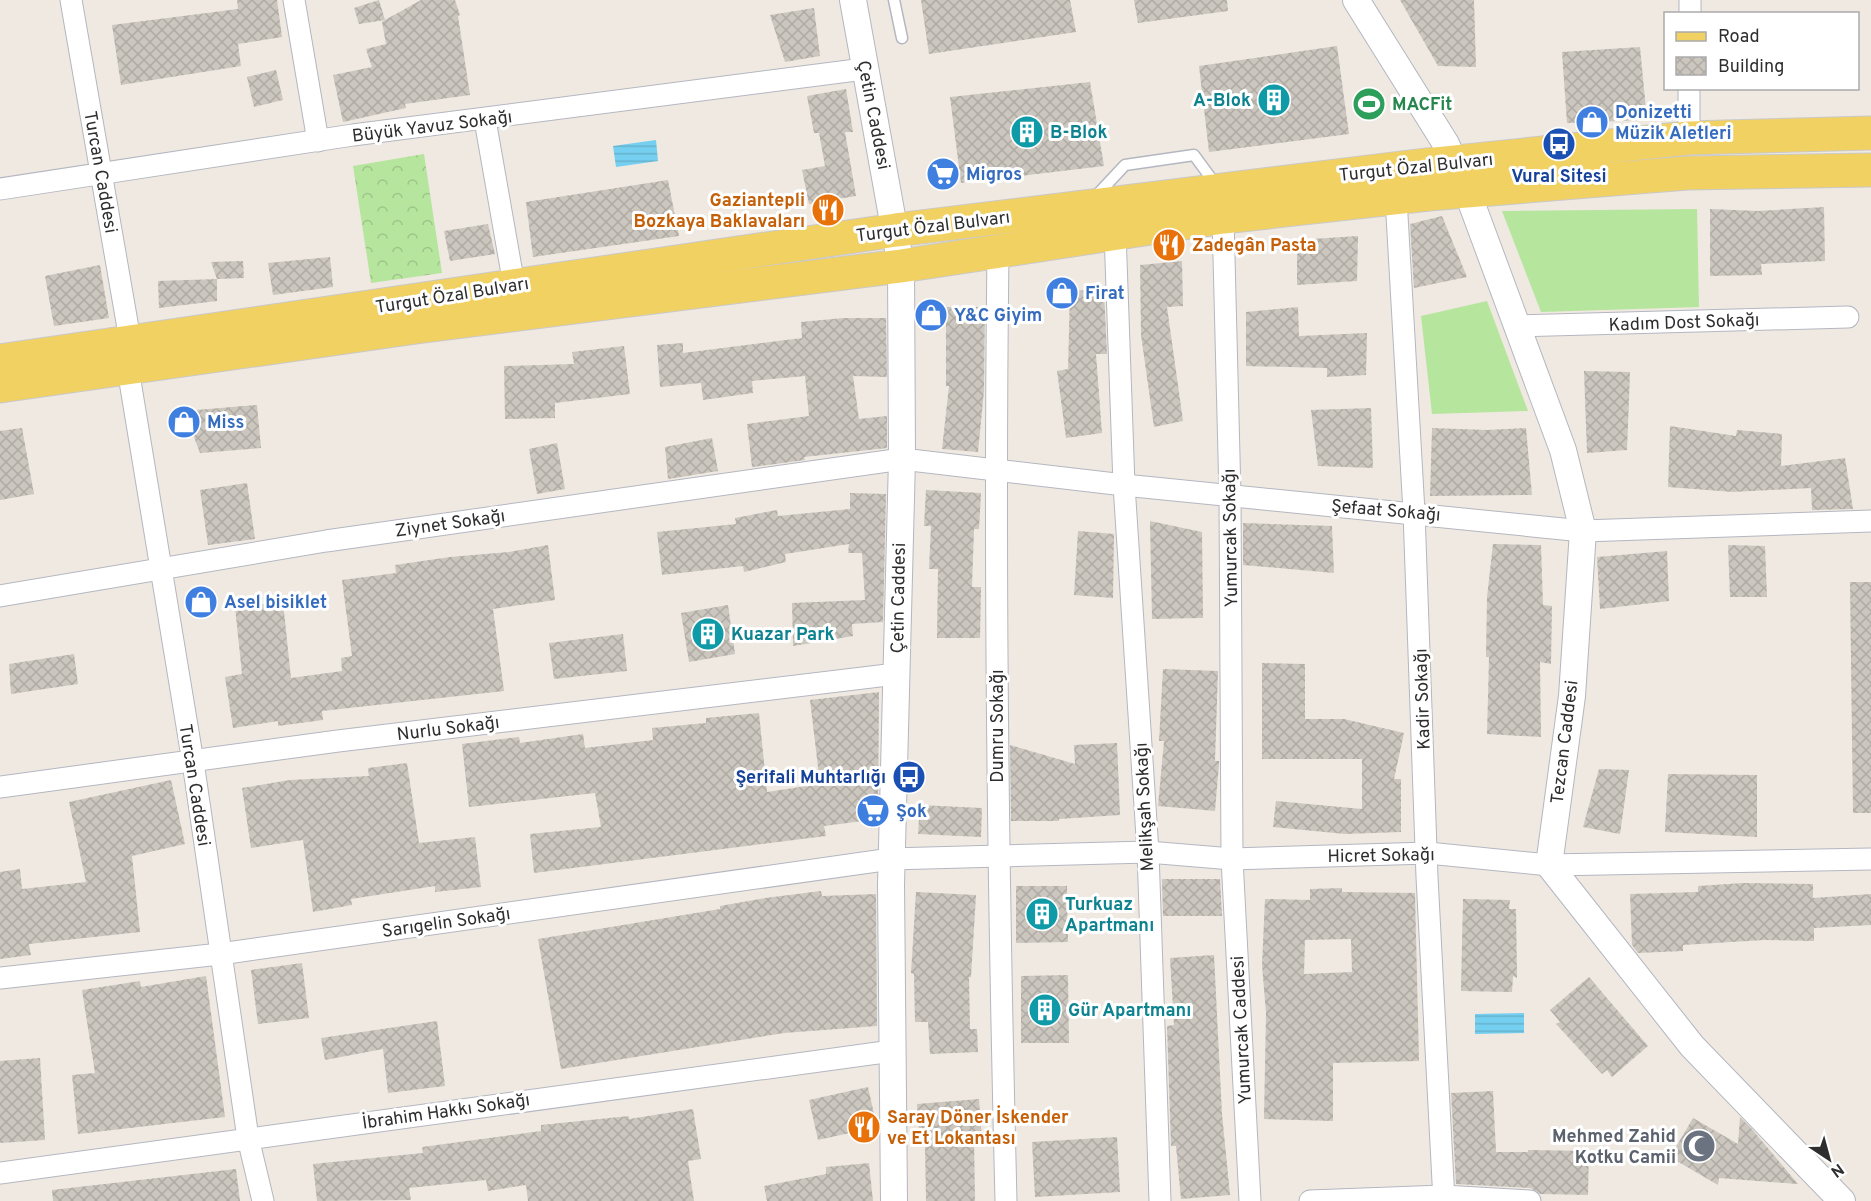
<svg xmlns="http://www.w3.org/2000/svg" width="1871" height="1201" font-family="Overpass,sans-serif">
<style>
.grass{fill:#b6e59e}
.forest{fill:url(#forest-crowns)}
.water{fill:url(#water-rules)}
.building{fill:url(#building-cross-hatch);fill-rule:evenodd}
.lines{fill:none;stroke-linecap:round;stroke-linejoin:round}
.service-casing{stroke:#b4b7c1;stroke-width:13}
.minor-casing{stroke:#b4b7c1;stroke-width:23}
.tertiary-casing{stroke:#b4b7c1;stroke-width:28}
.primary-casing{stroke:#c9c9c9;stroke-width:35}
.service{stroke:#fff;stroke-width:10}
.minor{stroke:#fff;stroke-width:21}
.tertiary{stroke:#fff;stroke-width:26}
.primary{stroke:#f2d163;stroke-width:33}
.labels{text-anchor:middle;stroke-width:6;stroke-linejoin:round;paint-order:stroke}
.culture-label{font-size:18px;font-weight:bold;fill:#0d838f;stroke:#fff;text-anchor:start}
.leisure-label{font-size:18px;font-weight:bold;fill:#27864d;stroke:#fff;text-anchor:start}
.shop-label{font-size:18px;font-weight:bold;fill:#366cbe;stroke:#fff;text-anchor:start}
.street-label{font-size:18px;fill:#2e2e2e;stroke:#fff}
.transit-label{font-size:18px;font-weight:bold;fill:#164399;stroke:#fff}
.food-label{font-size:18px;font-weight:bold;fill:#c56008;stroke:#fff;text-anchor:start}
.worship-label{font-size:18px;font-weight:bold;fill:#5b616d;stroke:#fff;text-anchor:end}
</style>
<defs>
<pattern id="forest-crowns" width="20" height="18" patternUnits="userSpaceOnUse" patternTransform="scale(1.5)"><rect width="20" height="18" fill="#b6e59e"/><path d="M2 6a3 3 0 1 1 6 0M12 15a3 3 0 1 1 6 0" fill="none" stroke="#9dc588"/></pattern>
<pattern id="water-rules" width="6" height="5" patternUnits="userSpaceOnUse" patternTransform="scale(1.5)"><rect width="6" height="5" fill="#75cff0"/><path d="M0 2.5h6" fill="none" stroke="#66b2ce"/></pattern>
<pattern id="building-cross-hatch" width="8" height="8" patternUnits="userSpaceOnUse" patternTransform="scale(1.5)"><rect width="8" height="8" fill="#cbc7bf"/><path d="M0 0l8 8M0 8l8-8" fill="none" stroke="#afaba4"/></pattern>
</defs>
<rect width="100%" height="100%" fill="#efe9e1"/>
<!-- grass -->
<g class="grass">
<polygon points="1697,209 1699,307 1541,312 1502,211"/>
<polygon points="1487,301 1528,411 1432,414 1421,316"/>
</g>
<!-- forest -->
<polygon class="forest" points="424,154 442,273 371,283 353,166"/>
<!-- water -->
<g class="water">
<polygon points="656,140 658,161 616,167 613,146"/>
<polygon points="1524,1013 1524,1033 1475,1034 1475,1014"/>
</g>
<!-- building -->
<g class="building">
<polygon points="237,0 277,0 282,37 238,44 241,66 121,85 112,25 238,9"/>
<polygon points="379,0 385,20 421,0 455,0 460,15 458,16 470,95 405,104 406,108 343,122 333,75 372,67 366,49 386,44 382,22 385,20 359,24 354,8"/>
<polygon points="921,0 1070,0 1076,32 929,54"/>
<polygon points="1134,0 1227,0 1228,11 1138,23"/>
<polygon points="1400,0 1474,0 1476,67 1438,66"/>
<polygon points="814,8 820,56 785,62 770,15"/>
<polygon points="1337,46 1349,134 1209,152 1199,66"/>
<polygon points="1640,47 1647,120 1567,123 1562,52"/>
<polygon points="276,70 283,100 254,107 247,77"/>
<polygon points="1090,82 1104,166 961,183 950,97"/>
<polygon points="846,89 853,132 845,132 856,196 809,204 802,170 825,166 819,133 814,133 807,96"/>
<polygon points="668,180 679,236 533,257 526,202"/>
<polygon points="1824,207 1825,261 1761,264 1762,275 1710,276 1710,209 1758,211"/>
<polygon points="1442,216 1467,277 1414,288 1410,224"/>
<polygon points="488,224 495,254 450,261 444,231"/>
<polygon points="1358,236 1357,281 1297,285 1297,240"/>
<polygon points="330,257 333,287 273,295 268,263"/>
<polygon points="243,261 244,278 217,279 211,262"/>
<polygon points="1182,261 1183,306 1167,307 1183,421 1154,427 1141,335 1140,265"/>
<polygon points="100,265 109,318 54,326 45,276"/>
<polygon points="217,279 217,301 159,308 158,281"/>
<polygon points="1070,290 1104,291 1107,354 1096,354 1102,433 1066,438 1057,371 1068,369"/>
<polygon points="946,307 985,307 984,391 978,452 942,449 949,386 946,386"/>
<polygon points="1298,307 1299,336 1367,333 1366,375 1327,377 1327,368 1246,366 1246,312"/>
<polygon points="843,318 886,318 887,377 853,376 859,419 887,416 887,448 804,457 805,460 752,467 747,424 809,416 805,376 752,381 753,393 703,400 701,383 660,387 657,345 683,343 683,353 802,338 801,322"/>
<polygon points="624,346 630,394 555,403 555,418 505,419 504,366 574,364 572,352"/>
<polygon points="1584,371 1630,372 1627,450 1587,453"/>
<polygon points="257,405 261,448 200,453 184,411"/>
<polygon points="1371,408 1373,468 1318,466 1311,410"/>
<polygon points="1670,426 1736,436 1737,430 1782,434 1781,466 1845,458 1853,509 1812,510 1811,488 1733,492 1668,487"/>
<polygon points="22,428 34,494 0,500 0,431"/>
<polygon points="1432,428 1487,430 1526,428 1532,495 1430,496"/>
<polygon points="712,438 718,471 668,479 665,447"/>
<polygon points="557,443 565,489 537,494 529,449"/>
<polygon points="247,483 255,539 208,545 200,490"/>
<polygon points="926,490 981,493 979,529 974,529 972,587 981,587 980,638 937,638 938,569 929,569 931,526 924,526"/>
<polygon points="850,493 886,494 883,622 852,624 853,636 793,646 792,603 865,600 862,553 848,553 849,544 785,554 786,562 744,572 743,566 662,575 657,532 736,524 735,518 777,510 778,516 850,509"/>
<polygon points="1150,521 1202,532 1203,618 1152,619"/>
<polygon points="1243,523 1332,526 1334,573 1243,565"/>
<polygon points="1078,531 1114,534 1113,598 1074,595"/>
<polygon points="1493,544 1541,545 1543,605 1552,606 1551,664 1540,662 1541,737 1487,734 1489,657 1486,657 1487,597"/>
<polygon points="548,545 555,600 493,609 504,691 322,711 323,720 278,726 278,721 233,728 225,677 242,674 235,607 283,602 291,678 342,671 341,658 352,656 342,580 396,573 395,565 450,557 509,552"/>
<polygon points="1728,545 1765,546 1767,597 1730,597"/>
<polygon points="1667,551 1669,601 1600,609 1597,557"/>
<polygon points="1850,582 1871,582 1871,813 1853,813"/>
<polygon points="728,605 735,654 689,662 681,613"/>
<polygon points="623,634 627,671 554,679 549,643"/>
<polygon points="74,654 78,684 11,694 9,664"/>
<polygon points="1262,663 1305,664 1305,719 1344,719 1404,733 1394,779 1401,779 1401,832 1345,834 1273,827 1276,801 1362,809 1362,759 1262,759"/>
<polygon points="1163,669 1218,671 1215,761 1219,761 1219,764 1215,811 1158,806 1164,741 1159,741"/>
<polygon points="879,692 878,819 824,826 826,836 534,873 530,834 601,827 595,793 469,807 462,744 519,737 520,743 583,734 585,748 653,740 652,728 706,723 706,718 759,713 767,792 820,784 810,700"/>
<polygon points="1117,743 1120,815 1059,819 1059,821 1011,821 1010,745 1075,764 1074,745"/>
<polygon points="407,763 419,843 475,837 481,887 435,892 435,886 351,899 352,905 313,912 303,840 251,848 242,788 290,780 369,776 368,768"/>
<polygon points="1599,769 1629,770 1620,834 1583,827"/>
<polygon points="1668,774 1757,775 1757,837 1665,832"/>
<polygon points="171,780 185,844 132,856 140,932 29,944 31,955 0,959 0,872 20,869 22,889 86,882 69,802"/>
<polygon points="920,805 982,808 981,837 918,834"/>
<polygon points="1162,879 1220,879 1222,916 1163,916"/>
<polygon points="1743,883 1813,884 1813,898 1871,894 1871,925 1814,928 1814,941 1764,940 1683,945 1683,951 1638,953 1632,945 1630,894 1698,892 1698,886"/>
<polygon points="1016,886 1067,886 1068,942 1016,943"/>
<path d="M 1342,888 L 1342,892 L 1415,893 L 1419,1061 L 1333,1063 L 1333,1121 L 1264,1119 L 1266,1013 L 1262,965 L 1265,899 L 1310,900 L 1310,889 ZM 1351,939 L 1352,972 L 1304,974 L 1305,940 Z"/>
<polygon points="821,891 822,896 876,894 877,1026 784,1033 561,1069 538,939 720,909 720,906 765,898"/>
<polygon points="916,892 976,895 971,977 969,977 970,1029 977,1029 978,1052 930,1054 928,1022 915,1022 914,974 911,973"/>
<polygon points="1463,899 1510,900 1509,909 1516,909 1517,978 1513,976 1512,992 1461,991"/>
<polygon points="1214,955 1222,1114 1230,1195 1181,1199 1176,1146 1171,1146 1167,1026 1174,1025 1170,958"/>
<polygon points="302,963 309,1018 258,1024 251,970"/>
<polygon points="1068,975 1069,1043 1021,1043 1021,976"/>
<polygon points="206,976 225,1117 78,1134 72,1075 95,1073 82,990 140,981 141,987"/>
<polygon points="1589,977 1648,1046 1612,1077 1607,1070 1602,1074 1556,1024 1560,1022 1550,1010"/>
<polygon points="437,1021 445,1086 388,1093 383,1049 325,1060 321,1038"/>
<polygon points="40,1058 45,1140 0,1143 0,1061"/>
<polygon points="868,1087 877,1127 818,1140 809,1100"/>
<polygon points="1493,1091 1496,1152 1528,1152 1528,1150 1589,1151 1588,1195 1540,1194 1531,1188 1456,1184 1451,1093"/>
<polygon points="979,1099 982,1140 974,1140 975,1201 926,1201 925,1145 920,1145 917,1104"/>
<polygon points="693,1109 701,1159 688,1161 694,1201 528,1201 526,1185 488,1191 486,1180 409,1188 411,1200 317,1201 313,1164 423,1153 422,1147 541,1131 541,1125 629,1116 629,1119"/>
<polygon points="1740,1117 1751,1128 1798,1184 1719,1178 1718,1185 1670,1157 1693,1118 1738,1144"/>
<polygon points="1117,1137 1120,1192 1035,1197 1032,1142"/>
<polygon points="869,1163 873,1201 767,1201 764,1186 826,1174 826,1167"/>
<polygon points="236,1169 240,1201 53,1201 52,1190"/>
</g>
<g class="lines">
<!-- service casing -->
<g class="service-casing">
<g id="service">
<polyline points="894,0 902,38"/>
<polyline points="1096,196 1125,165 1194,155 1216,185"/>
</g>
</g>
<!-- minor casing -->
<g class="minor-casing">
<g id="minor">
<polyline points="71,0 128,328 127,344"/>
<polyline points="294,0 318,141"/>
<polyline points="1690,14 1690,0"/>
<polyline points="485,120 514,285"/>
<polyline points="1689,138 1689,88"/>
<polyline points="0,189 353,135 864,69"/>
<polyline points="1396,198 1414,512 1427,877 1444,1201"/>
<polyline points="1223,217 1230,496 1232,859 1250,1201"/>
<polyline points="1115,232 1124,485 1148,852 1160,1201"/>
<path d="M 998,251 C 994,568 998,884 1006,1201"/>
<polyline points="1519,326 1848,317"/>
<polyline points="128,369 193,762 248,1138 263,1201"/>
<polyline points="0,596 326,541 902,459 1124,485 1583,531 1871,521"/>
<polyline points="0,787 338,741 896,674"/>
<polyline points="0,978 220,954 891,859 1148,852 1232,859 1428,853 1549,865 1871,859"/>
<polyline points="0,1173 892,1051"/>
<polyline points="1310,1201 1443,1196 1530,1201"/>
</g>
</g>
<!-- tertiary casing -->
<g class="tertiary-casing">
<g id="tertiary">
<polyline points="853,0 901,266 902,459 891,885 894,1201"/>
<polyline points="1356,0 1446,144 1467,191 1563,450 1583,531 1572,696 1549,865 1692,1046 1842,1201"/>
</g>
</g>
<!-- primary casing -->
<g class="primary-casing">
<g id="primary">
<polyline points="0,361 896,230 1426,165 1689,138 1871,133"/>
<polyline points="0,386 416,327 901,266 1223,217 1429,194 1687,173 1871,170"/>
</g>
</g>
<!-- service -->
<use href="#service" class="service"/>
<!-- minor -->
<use href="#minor" class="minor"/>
<!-- tertiary -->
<use href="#tertiary" class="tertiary"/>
<!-- primary -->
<use href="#primary" class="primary"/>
</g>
<!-- icons -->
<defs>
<g id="building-disc" transform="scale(1.725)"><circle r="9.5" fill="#0f9aa8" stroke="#fff"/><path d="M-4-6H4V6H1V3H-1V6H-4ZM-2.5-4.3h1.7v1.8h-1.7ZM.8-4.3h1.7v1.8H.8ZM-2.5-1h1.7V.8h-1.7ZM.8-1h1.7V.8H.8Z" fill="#fff"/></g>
<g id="stadium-disc" transform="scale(1.725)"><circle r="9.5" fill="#2e9e5b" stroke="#fff"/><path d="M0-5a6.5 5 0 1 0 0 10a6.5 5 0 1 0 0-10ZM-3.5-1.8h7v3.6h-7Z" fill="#fff"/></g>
<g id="shop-disc" transform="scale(1.725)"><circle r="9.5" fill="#3f7fe0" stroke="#fff"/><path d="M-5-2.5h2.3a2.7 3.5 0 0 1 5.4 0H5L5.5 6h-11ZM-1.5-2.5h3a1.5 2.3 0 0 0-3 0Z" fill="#fff"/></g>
<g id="bus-disc" transform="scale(1.725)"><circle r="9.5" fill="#1a4fb4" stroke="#fff"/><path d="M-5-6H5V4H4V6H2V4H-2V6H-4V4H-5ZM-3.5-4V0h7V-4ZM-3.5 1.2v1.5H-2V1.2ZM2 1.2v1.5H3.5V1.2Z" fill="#fff"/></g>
<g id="supermarket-disc" transform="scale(1.725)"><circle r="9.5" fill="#3f7fe0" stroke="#fff"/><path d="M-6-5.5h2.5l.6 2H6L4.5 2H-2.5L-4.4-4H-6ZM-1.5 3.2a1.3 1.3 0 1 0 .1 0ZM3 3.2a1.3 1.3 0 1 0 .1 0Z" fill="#fff"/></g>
<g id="restaurant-disc" transform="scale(1.725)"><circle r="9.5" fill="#e8710a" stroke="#fff"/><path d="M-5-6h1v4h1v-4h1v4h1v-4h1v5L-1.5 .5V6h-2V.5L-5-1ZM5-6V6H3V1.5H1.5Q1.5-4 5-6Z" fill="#fff"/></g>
<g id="mosque-disc" transform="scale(1.725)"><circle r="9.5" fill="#6b7280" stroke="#fff"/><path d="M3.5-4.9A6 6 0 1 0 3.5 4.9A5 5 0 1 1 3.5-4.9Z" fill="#fff"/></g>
</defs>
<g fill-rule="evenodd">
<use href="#building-disc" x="1274" y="100"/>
<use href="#stadium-disc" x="1369" y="104"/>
<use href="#shop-disc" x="1592" y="122"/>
<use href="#building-disc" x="1027" y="132"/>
<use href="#bus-disc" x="1559" y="144"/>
<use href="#supermarket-disc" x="943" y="174"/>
<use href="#restaurant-disc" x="828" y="210"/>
<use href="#restaurant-disc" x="1169" y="245"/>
<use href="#shop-disc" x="1062" y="293"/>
<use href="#shop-disc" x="931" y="315"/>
<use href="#shop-disc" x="184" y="422"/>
<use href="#shop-disc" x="201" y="602"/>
<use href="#building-disc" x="708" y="634"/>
<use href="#bus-disc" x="909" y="777"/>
<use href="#supermarket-disc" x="873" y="811"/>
<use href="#building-disc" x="1042" y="914"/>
<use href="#building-disc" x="1045" y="1010"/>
<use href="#restaurant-disc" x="864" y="1127"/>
<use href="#mosque-disc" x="1699" y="1146"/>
</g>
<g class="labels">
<!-- culture labels -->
<g class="culture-label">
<text x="1251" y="106" text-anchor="end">A-Blok</text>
<text x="1050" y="138">B-Blok</text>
<text x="731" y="640">Kuazar Park</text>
<text x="1065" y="910">Turkuaz<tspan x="1065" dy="21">Apartmanı</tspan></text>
<text x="1068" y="1016">Gür Apartmanı</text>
</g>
<!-- leisure labels -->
<g class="leisure-label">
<text x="1392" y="110">MACFit</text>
</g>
<!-- shop labels -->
<g class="shop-label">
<text x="1615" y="118">Donizetti<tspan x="1615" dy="21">Müzik Aletleri</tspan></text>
<text x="966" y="180">Migros</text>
<text x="1085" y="299">Firat</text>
<text x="954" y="321">Y&amp;C Giyim</text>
<text x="207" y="428">Miss</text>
<text x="224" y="608">Asel bisiklet</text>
<text x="896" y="817">Şok</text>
</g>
<!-- street labels -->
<g class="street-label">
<text transform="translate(874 115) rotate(79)" y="6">Çetin Caddesi</text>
<text transform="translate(432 126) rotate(-7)" y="6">Büyük Yavuz Sokağı</text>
<text transform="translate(1416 167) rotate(-6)" y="6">Turgut Özal Bulvarı</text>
<text transform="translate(101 172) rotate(80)" y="6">Turcan Caddesi</text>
<text transform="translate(933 226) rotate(-7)" y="6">Turgut Özal Bulvarı</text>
<text transform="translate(452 295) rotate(-9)" y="6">Turgut Özal Bulvarı</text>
<text transform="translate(1684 322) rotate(-2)" y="6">Kadım Dost Sokağı</text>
<text transform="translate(1386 510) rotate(5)" y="6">Şefaat Sokağı</text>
<text transform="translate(450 523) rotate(-8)" y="6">Ziynet Sokağı</text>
<text transform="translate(1230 538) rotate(-91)" y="6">Yumurcak Sokağı</text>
<text transform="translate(898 598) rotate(-89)" y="6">Çetin Caddesi</text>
<text transform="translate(1422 699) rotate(-92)" y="6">Kadir Sokağı</text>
<text transform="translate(997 726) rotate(-90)" y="6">Dumru Sokağı</text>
<text transform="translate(448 728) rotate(-7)" y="6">Nurlu Sokağı</text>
<text transform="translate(1564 742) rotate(-83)" y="6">Tezcan Caddesi</text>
<text transform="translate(195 785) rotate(81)" y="6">Turcan Caddesi</text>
<text transform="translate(1144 807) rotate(-93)" y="6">Melikşah Sokağı</text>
<text transform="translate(1381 855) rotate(-1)" y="6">Hicret Sokağı</text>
<text transform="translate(446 922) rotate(-8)" y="6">Sarıgelin Sokağı</text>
<text transform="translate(1241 1030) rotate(-93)" y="6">Yumurcak Caddesi</text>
<text transform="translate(446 1111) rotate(-8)" y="6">İbrahim Hakkı Sokağı</text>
</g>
<!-- transit labels -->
<g class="transit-label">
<text x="1559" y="182">Vural Sitesi</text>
<text x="886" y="783" text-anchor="end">Şerifali Muhtarlığı</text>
</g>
<!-- food labels -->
<g class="food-label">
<text x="805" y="206" text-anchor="end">Gaziantepli<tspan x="805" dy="21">Bozkaya Baklavaları</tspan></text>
<text x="1192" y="251">Zadegân Pasta</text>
<text x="887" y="1123">Saray Döner İskender<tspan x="887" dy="21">ve Et Lokantası</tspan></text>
</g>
<!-- worship labels -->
<g class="worship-label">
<text x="1676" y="1142">Mehmed Zahid<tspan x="1676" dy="21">Kotku Camii</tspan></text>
</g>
</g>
<!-- legend -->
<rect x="1664" y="12" width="195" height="78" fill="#ffffff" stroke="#ababab" stroke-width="1.5"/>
<rect x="1676" y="32" width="30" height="9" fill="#f2d163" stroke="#ababab" stroke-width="1.5"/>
<text x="1718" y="42" font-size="18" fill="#2e2e2e">Road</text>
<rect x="1676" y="57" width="30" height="18" fill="url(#building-cross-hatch)" stroke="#ababab" stroke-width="1.5"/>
<text x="1718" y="72" font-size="18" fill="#2e2e2e">Building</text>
<!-- north arrow -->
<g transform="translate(1829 1159) rotate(144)" stroke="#ffffff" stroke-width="4.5" paint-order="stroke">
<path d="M0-4.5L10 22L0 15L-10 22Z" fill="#2e2e2e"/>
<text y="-9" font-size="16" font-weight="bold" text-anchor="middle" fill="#2e2e2e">N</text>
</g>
</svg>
